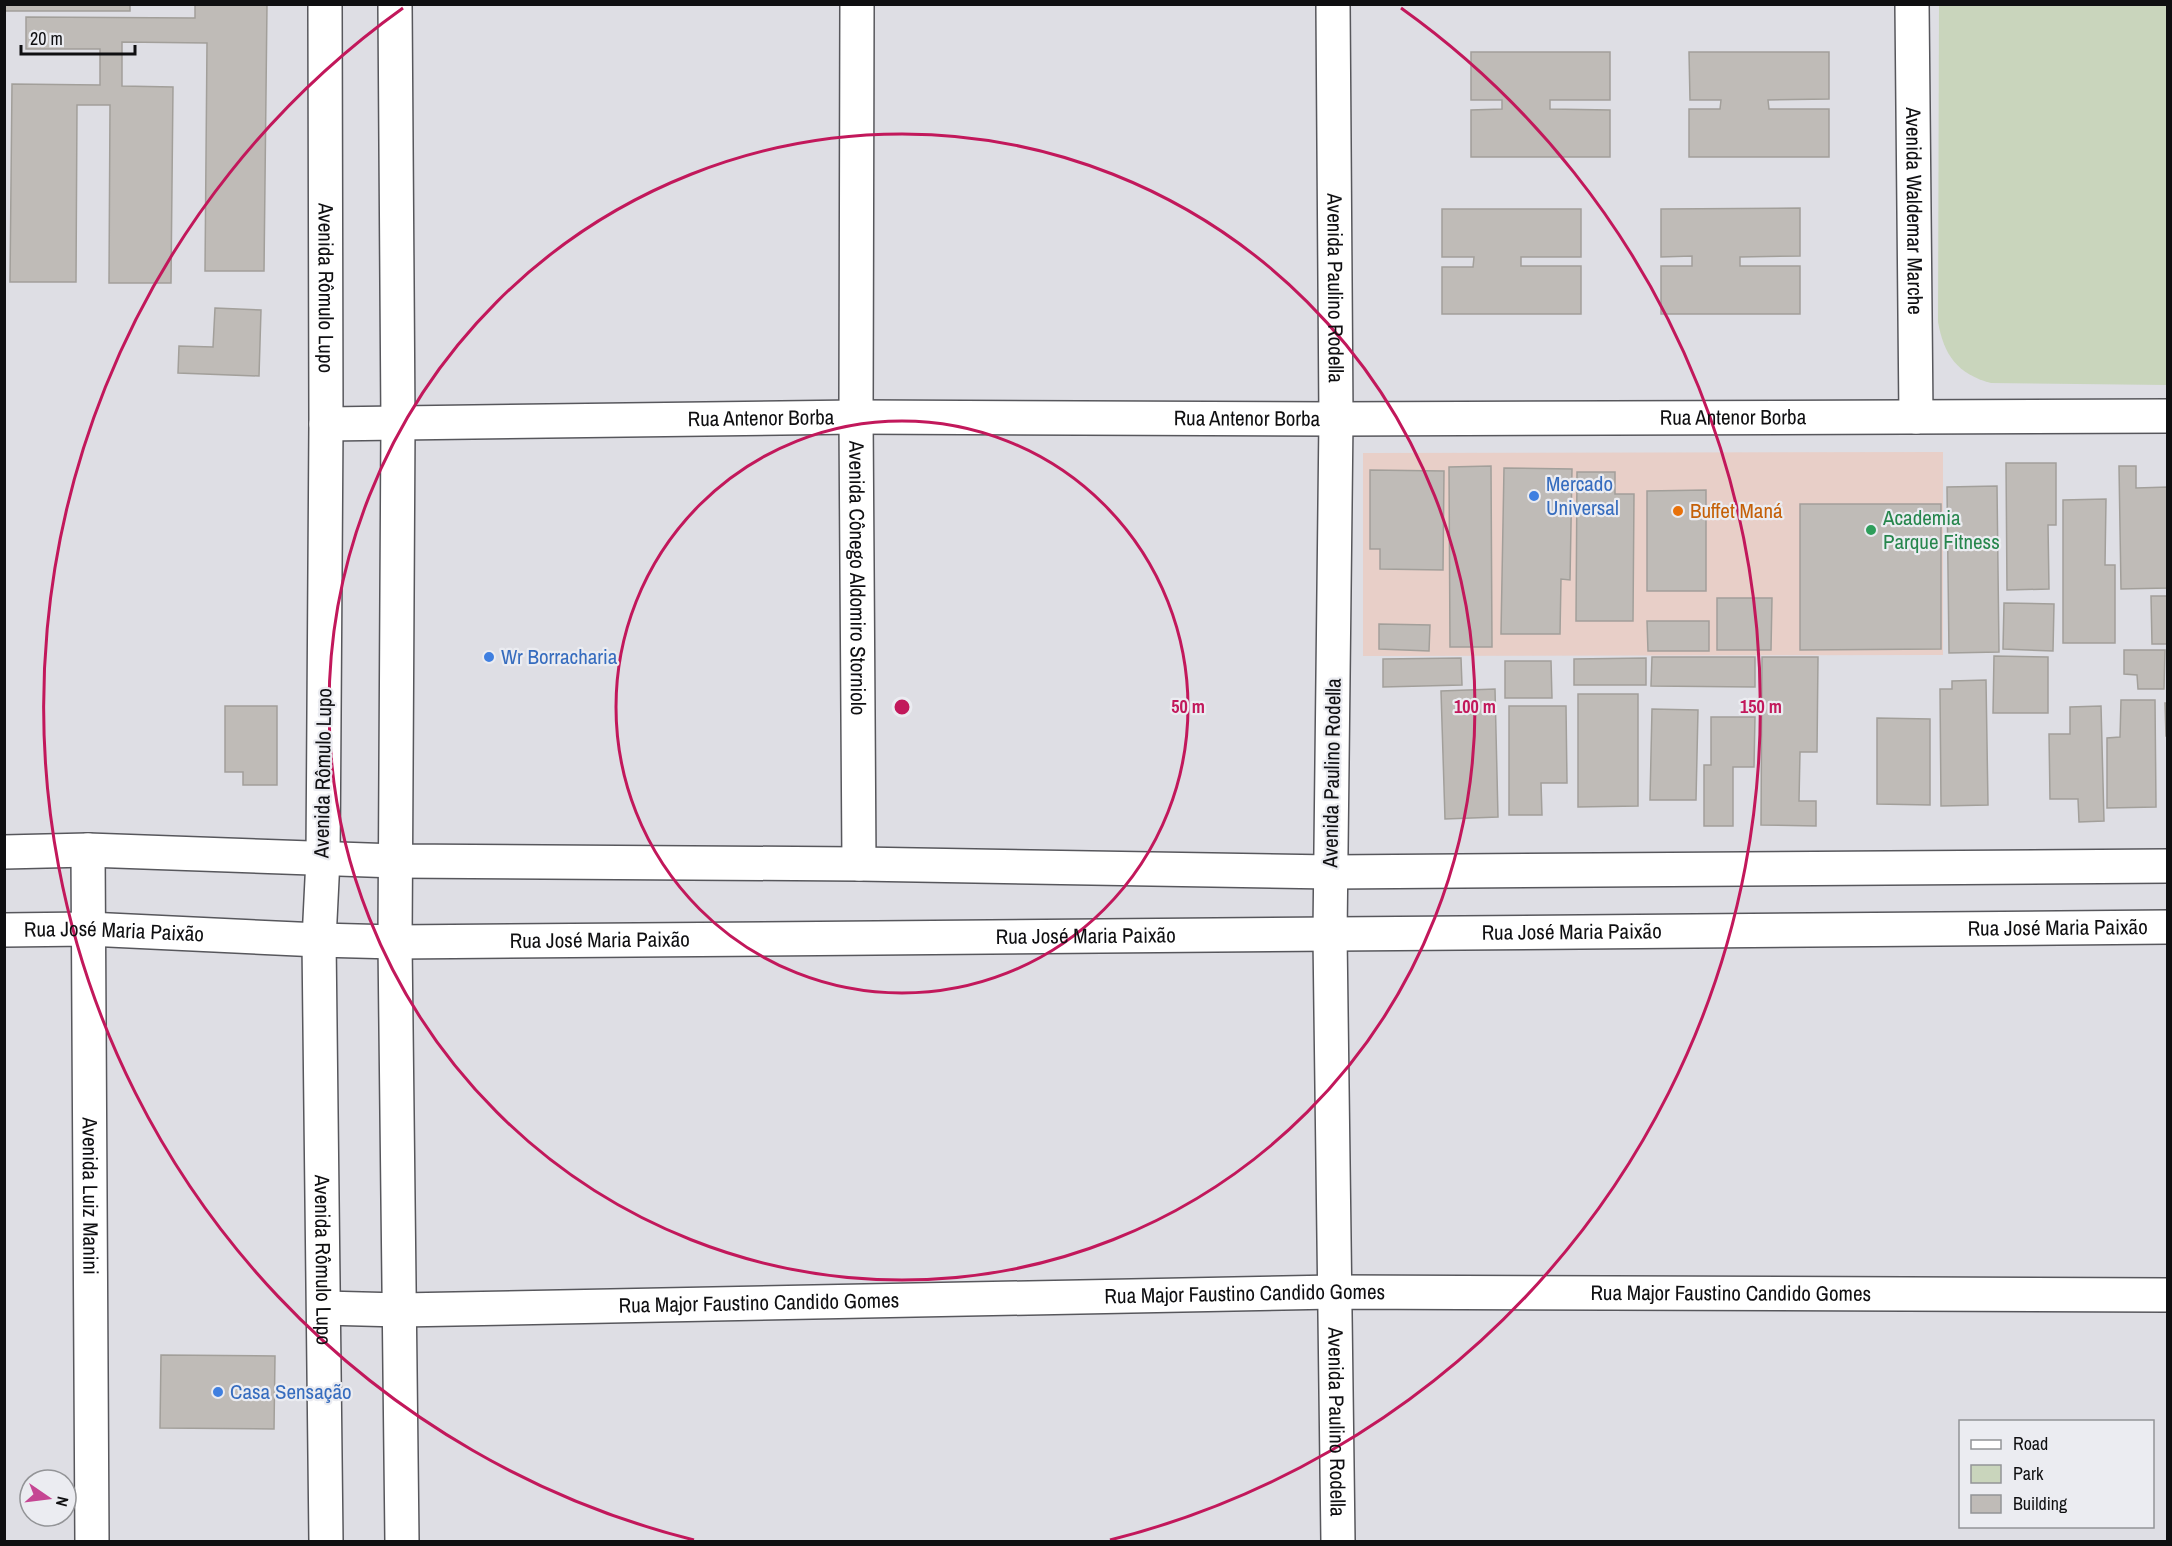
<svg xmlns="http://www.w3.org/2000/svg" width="2172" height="1546" font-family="'Archivo Narrow',sans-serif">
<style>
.commercial{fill:#e8cfc8}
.green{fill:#c9d5bc}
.building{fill:#bfbbb7;stroke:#a29f9a;stroke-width:1.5}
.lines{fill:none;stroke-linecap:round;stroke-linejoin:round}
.minor-casing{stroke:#57575c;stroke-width:36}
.tertiary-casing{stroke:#57575c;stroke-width:36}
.minor{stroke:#fff;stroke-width:33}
.tertiary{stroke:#fff;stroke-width:33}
.ring{fill:none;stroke:#c2185b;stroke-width:3}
.shop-dot{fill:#3f7fe0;stroke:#ebecf1;stroke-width:2}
.food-dot{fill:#e8710a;stroke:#ebecf1;stroke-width:2}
.leisure-dot{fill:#2e9e5b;stroke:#ebecf1;stroke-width:2}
.labels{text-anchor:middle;stroke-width:4.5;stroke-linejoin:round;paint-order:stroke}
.street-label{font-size:21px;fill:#0f0f11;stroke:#ebecf1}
.shop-label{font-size:21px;fill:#366cbe;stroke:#ebecf1;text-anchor:start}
.food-label{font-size:21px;fill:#c56008;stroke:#ebecf1;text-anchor:start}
.leisure-label{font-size:21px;fill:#27864d;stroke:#ebecf1;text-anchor:start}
.centre{fill:#c2185b;stroke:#ebecf1;stroke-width:3}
.ring-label{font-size:18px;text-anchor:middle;font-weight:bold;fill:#c2185b;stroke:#ebecf1;stroke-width:4.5;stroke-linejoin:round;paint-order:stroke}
</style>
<rect width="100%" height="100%" fill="#dedee4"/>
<!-- commercial -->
<polygon class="commercial" points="1943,452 1943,655 1363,656 1363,453"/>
<!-- green -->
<path class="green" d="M 1939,5 L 2167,5 L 2167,385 L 1991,383 C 1957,374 1944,355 1938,322 Z"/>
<!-- building -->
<g class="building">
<rect x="4" y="4" width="126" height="7"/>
<polygon points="195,4 267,4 264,271 205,271 207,43 122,42 122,86 173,87 171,283 109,283 110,105 77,105 76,282 10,282 12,84 100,85 100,49 26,49 26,17 195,18"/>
<polygon points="1471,52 1610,52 1610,100 1550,100 1550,109 1610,110 1610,157 1471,157 1471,110 1502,109 1502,100 1471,100"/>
<polygon points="1689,52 1829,52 1829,99 1768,100 1769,109 1829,109 1829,157 1689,157 1689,109 1720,109 1721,100 1690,100"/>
<polygon points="1800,208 1800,256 1740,257 1740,266 1800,266 1800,314 1661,314 1661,266 1692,266 1692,256 1661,257 1661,209"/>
<polygon points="1442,209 1581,209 1581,257 1521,257 1521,266 1581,266 1581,314 1442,314 1442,267 1473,267 1474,257 1442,257"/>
<polygon points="215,308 261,310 259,376 178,373 179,346 213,347"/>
<polygon points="2006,463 2056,463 2056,525 2048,525 2049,589 2007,590"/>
<polygon points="1491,466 1492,647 1450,647 1449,467"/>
<polygon points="2119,466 2136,466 2136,488 2168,487 2168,588 2121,589"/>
<polygon points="1504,468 1572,469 1570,580 1561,579 1560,634 1501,634"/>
<polygon points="1370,470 1444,471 1443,570 1380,569 1380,549 1370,549"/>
<polygon points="1577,472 1615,472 1615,494 1634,494 1633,621 1576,621"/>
<polygon points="1997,486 1999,652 1949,653 1947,487"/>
<polygon points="1706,490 1706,591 1647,591 1647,491"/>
<polygon points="2106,499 2105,565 2115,565 2115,643 2063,643 2063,500"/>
<polygon points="1800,504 1941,504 1941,649 1800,650"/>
<polygon points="2151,596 2168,596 2168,644 2152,644"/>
<polygon points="1717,598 1772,598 1771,650 1717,650"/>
<polygon points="2004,603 2054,604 2053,651 2003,649"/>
<polygon points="1647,621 1709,621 1709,651 1648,651"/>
<polygon points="1379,624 1430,625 1429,651 1379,649"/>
<polygon points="2124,650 2165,650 2164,689 2138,689 2137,675 2124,674"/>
<polygon points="1994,656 2048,657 2048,713 1993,713"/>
<polygon points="1652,657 1755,657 1755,687 1651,686"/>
<polygon points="1762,657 1818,657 1817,752 1800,752 1799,801 1816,801 1816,826 1761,825"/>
<polygon points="1461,658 1462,685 1383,687 1383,659"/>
<polygon points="1646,658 1646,685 1574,685 1574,659"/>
<polygon points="1505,661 1551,661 1552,698 1505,698"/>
<polygon points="1986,680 1988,805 1941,806 1940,689 1952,689 1952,681"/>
<polygon points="1495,689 1498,817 1445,819 1441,691"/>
<polygon points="1578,694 1638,694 1638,806 1578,807"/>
<polygon points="2121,700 2155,700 2156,807 2107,808 2107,738 2120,737"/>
<polygon points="2165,703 2168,703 2168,736 2166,736"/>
<polygon points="225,706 277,706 277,785 243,785 243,772 225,772"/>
<polygon points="1509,706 1566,706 1567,783 1541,783 1542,815 1509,815"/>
<polygon points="2101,706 2104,821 2079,822 2078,799 2050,799 2049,734 2070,734 2070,707"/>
<polygon points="1652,709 1698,710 1696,800 1650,800"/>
<polygon points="1711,717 1755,717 1754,767 1733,767 1733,826 1704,826 1704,765 1711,765"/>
<polygon points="1877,718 1930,719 1930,805 1877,804"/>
<polygon points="161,1355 275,1356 274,1429 160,1428"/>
</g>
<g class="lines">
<!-- minor casing -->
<g class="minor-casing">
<g id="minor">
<path id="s1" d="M 857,4 L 856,417 L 859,864"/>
<path id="s2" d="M 1333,4 L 1336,419 L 1330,935 L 1338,1542"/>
<path id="s3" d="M 1912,4 L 1916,417"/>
<path id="s4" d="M 326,424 L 856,417 L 1336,419 L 2168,416"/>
<path id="s5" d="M 88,850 L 92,1542"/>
<path id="s6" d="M 324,1308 L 400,1310 L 1334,1292 L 2168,1295"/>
</g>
</g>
<!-- tertiary casing -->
<g class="tertiary-casing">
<g id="tertiary">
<path id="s7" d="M 325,4 L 326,424 L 323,859 L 319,940 L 326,1542"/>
<polyline points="395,4 398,423 395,942 402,1542"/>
<polyline points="4,852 88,850 396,861 859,864 1331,872 2168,866"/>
<path id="s8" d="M 4,930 L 88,929 L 319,940 L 395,942 L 2168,927"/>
</g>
</g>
<!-- minor -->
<use href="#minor" class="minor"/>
<!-- tertiary -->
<use href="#tertiary" class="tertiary"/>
</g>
<!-- distance rings -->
<g class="ring">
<circle cx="902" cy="707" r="286"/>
<circle cx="902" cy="707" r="573"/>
<path d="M694 1540A859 859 0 0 1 403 8M1401 8A859 859 0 0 1 1110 1540"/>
</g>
<!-- markers -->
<g class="shop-dot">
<circle cx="1534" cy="496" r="6"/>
<circle cx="489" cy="657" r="6"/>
<circle cx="218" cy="1392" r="6"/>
</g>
<circle class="food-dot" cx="1678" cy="511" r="6"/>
<circle class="leisure-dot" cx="1871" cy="530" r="6"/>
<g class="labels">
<!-- street labels -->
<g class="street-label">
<text dy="7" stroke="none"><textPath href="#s3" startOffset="207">Avenida Waldemar Marche</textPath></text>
<text dy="7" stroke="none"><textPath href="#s7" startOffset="284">Avenida Rômulo Lupo</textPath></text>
<text dy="7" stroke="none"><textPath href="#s2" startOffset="284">Avenida Paulino Rodella</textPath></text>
<text dy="7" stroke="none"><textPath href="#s4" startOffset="435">Rua Antenor Borba</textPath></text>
<text dy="7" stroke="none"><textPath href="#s4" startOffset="1407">Rua Antenor Borba</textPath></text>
<text dy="7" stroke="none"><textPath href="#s4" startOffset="921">Rua Antenor Borba</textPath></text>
<text dy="7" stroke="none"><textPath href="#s1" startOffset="574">Avenida Cônego Aldomiro Storniolo</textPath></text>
<text transform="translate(323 773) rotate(-89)" y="7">Avenida Rômulo Lupo</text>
<text transform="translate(1332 773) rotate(-89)" y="7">Avenida Paulino Rodella</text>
<text dy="7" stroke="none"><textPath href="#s8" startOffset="2054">Rua José Maria Paixão</textPath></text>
<text dy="7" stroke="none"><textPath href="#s8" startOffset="110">Rua José Maria Paixão</textPath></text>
<text dy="7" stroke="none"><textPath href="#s8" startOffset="1568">Rua José Maria Paixão</textPath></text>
<text dy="7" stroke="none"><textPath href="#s8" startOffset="1082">Rua José Maria Paixão</textPath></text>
<text dy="7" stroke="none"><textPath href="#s8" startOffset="596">Rua José Maria Paixão</textPath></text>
<text dy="7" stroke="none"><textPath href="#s5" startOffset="346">Avenida Luiz Manini</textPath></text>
<text dy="7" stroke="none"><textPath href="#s7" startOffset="1256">Avenida Rômulo Lupo</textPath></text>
<text dy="7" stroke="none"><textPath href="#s6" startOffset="1407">Rua Major Faustino Candido Gomes</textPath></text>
<text dy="7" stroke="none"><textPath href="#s6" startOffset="921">Rua Major Faustino Candido Gomes</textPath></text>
<text dy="7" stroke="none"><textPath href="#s6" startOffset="435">Rua Major Faustino Candido Gomes</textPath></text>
<text dy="7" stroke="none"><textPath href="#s2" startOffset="1418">Avenida Paulino Rodella</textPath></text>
</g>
<!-- shop labels -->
<g class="shop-label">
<text x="1546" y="491">Mercado<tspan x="1546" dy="24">Universal</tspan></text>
<text x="501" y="664">Wr Borracharia</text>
<text x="230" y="1399">Casa Sensação</text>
</g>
<!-- food labels -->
<g class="food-label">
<text x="1690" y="518">Buffet Maná</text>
</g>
<!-- leisure labels -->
<g class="leisure-label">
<text x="1883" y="525">Academia<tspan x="1883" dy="24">Parque Fitness</tspan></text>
</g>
</g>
<circle cx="902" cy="707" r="9" class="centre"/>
<g class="ring-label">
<text x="1188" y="713">50 m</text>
<text x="1475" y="713">100 m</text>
<text x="1761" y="713">150 m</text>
</g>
<!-- border -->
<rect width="2172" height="1546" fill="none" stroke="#0f0f11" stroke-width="12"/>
<!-- legend -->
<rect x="1959" y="1420" width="195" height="108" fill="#ebecf1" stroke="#939497" stroke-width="1.5"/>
<rect x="1971" y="1440" width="30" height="9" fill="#ffffff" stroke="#939497" stroke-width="1.5"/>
<text x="2013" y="1450" font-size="18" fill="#0f0f11">Road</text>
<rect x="1971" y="1465" width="30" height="18" fill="#c9d5bc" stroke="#939497" stroke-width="1.5"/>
<text x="2013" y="1480" font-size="18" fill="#0f0f11">Park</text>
<rect x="1971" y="1495" width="30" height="18" fill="#bfbbb7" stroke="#939497" stroke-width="1.5"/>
<text x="2013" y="1510" font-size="18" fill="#0f0f11">Building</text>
<!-- north arrow -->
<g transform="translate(48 1498) rotate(104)"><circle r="28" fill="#ebecf1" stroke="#939497" stroke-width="1.5"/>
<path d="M0-4.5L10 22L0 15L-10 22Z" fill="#c54693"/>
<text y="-9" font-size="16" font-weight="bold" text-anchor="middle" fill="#0f0f11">N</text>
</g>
<!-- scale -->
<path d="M21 45v9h114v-9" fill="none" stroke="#0f0f11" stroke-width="3"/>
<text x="30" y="45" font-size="18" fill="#0f0f11" stroke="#ebecf1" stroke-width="4.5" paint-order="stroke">20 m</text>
</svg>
